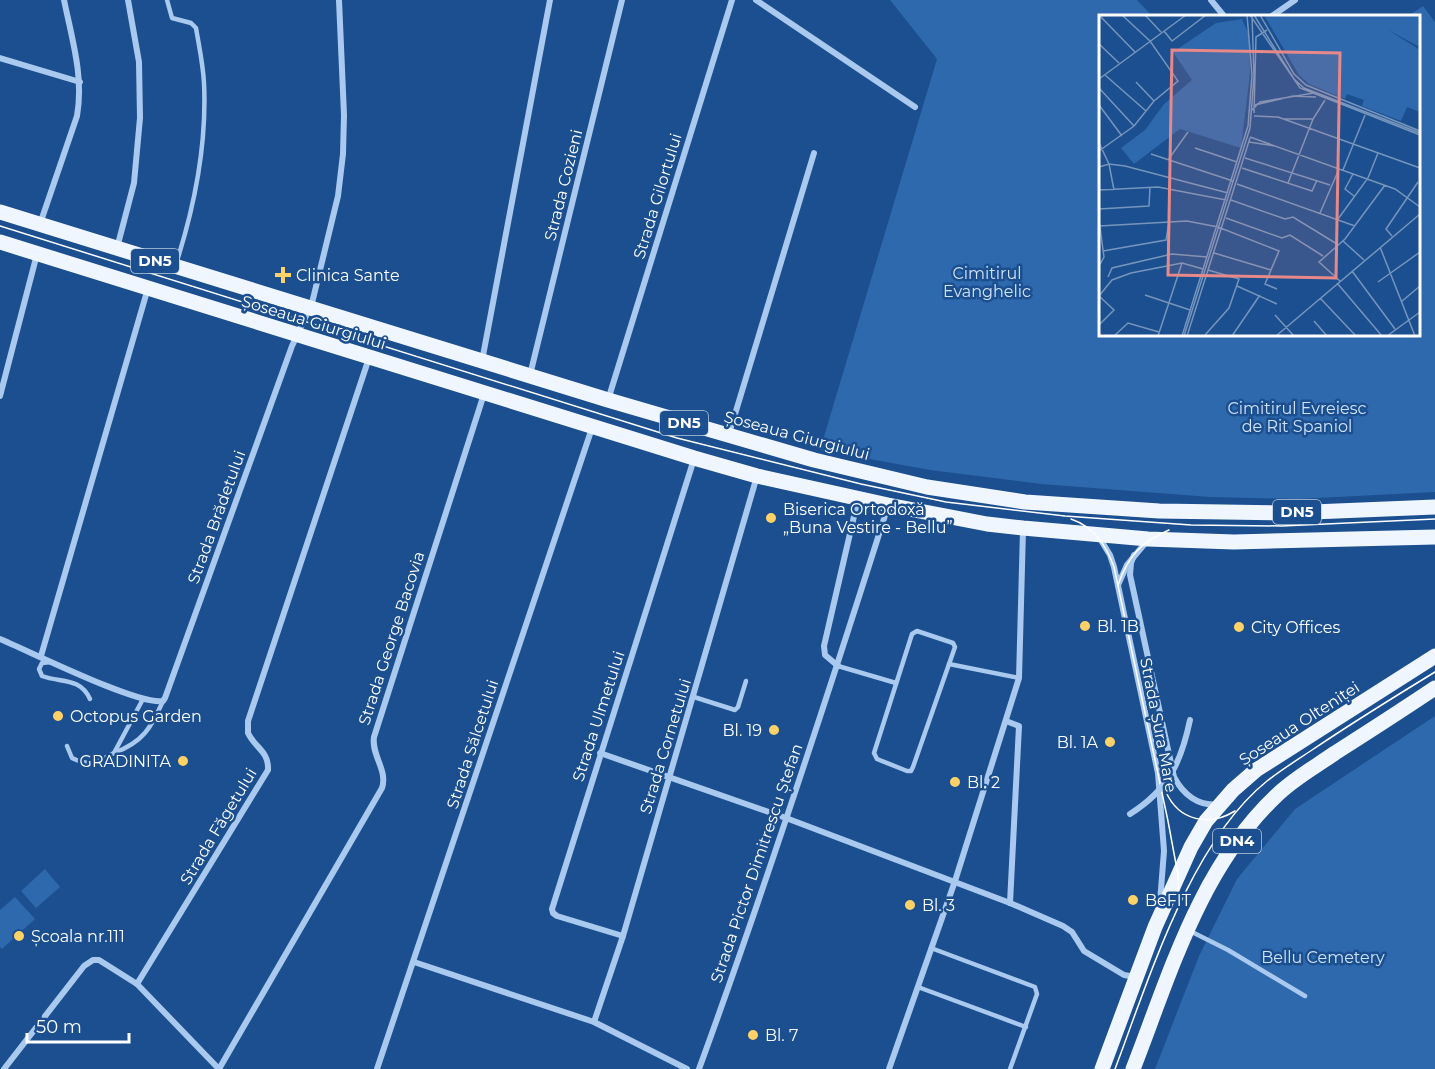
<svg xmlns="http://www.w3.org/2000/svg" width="1435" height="1069" font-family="Montserrat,sans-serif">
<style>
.green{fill:#2e69ad}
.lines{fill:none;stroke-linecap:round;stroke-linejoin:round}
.lane{stroke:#a9c9ee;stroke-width:4.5}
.street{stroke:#a9c9ee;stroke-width:6}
.primary{stroke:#f0f6ff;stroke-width:15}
.tram{stroke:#fff;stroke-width:1.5}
.street-bridge{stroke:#a9c9ee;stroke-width:6}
.poi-dot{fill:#ffd166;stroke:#1b4f8f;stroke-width:2}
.labels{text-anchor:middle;stroke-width:5;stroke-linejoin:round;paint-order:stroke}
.shield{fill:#1b4f8f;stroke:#bbcadd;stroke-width:1.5}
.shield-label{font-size:15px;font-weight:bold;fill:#fff}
.street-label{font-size:16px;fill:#fff;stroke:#1b4f8f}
.park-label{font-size:16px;fill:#cfe3fa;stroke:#1b4f8f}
.poi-label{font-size:16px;fill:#fff;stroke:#1b4f8f;text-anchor:start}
.inset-road{fill:none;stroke:#7695bc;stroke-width:1.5}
.view{fill:#e88989;fill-opacity:0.15;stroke:#e88989;stroke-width:3}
.inset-edge{fill:none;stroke:#fff;stroke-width:3}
</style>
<rect width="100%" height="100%" fill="#1b4f8f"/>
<!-- green -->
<g class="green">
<polygon points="890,0 1137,0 1152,16 1100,16 1100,334 1418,334 1418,16 1408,16 1423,6 1435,22 1435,492 1298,499 1210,497 1041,484 930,470 820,450 937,59"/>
<polygon points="1435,716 1435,1069 1155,1069 1199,956 1237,879 1295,809"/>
<polygon points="45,869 60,887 36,908 21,891"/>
<polygon points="15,897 35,919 2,949 0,947 0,910"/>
</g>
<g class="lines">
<!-- lane -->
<g class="lane">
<path d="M 167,0 L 172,18 L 191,23 L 196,28 C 199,46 203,64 204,83 C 207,145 195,205 176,264"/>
<polygon points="917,631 953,643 955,647 913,767 911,771 907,771 877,759 874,753 912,634"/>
<path d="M 51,662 L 42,663 L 39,669 L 42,676 C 61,683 80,677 90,699"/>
<polyline points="949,664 1019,678"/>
<polyline points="838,666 896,683"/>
<polyline points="694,697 735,710 738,707 746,681"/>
<path d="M 143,699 L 114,753 C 143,742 151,728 163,701"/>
<path d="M 67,746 L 72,758 C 90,767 97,762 114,753"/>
<polyline points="1190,931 1228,950 1305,996"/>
<polyline points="931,948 1035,987 1037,994 1010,1069"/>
<polyline points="918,987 1026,1027"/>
</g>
<!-- street -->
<g class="street">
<polyline points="756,0 915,107"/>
<polyline points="1211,0 1224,16"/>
<polyline points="1272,16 1295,0"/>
<polyline points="0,58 80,82"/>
<path d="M 40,224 L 77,116 C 84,77 72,39 64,0"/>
<polyline points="117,248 134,183 140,118 139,62 128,0"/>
<polyline points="482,361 550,0"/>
<polyline points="530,375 622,0"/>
<polyline points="0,396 37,254"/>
<polyline points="608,400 732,0"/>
<polyline points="729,434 814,153"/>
<polyline points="1099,537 1110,555 1114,567 1158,773 1164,851 1160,902"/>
<path d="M 1134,555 L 1131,563 L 1130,575 L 1174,777 C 1183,794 1198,807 1219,804"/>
<polyline points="1118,585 1127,565 1147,541"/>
<path d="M 0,639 C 29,651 139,706 163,701 L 165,698 L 292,346 L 312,303 L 338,196 L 343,154 L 344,115 L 339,0"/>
<polyline points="41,656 148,288"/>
<polyline points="838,666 825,655 824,646 858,499"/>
<polyline points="1006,721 1019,726 1010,903"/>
<polyline points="600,753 786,818 1010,903 1063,926 1072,932 1084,951 1124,975 1136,977"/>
<polyline points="623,936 557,916 553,913 552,909 694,459"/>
<polyline points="414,962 594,1022 687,1069"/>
<path d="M 137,984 L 268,770 C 269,751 255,748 248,733 L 248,721 L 369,358"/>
<polyline points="594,1022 623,936 757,476"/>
<polyline points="4,1069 84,966 93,960 99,960 137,984 219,1069"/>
<path d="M 219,1069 L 382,788 C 388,770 371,755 374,737 L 484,394"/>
<polyline points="377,1069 592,428"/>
<path d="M 699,1069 C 767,883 828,695 888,506"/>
<polyline points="889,1069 955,881 1019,678 1023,530"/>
</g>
<!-- primary -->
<g class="primary">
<polyline points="0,212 608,400 814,460 927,487 1025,502 1159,511 1288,513 1435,507"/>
<polyline points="0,242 694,458 757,476 888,505 987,524 1023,528 1148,539 1234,542 1435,537"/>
<polyline points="1102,1069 1155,927 1191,847 1206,821 1233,790 1256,770 1435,656"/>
<path d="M 1133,1069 C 1170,974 1200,868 1276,796 C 1293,779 1315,767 1335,753 C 1368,732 1402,710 1435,688"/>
</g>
<!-- tram -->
<g class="tram">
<polyline points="0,226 677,438 861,484 946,502 1065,516 1191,525 1282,526 1435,519"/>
<path d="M 1071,519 C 1094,527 1106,545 1114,567 L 1168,821 L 1178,875 L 1179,904"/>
<path d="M 1118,585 C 1128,556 1141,542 1169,530"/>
<path d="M 1166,792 C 1179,821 1209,827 1235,811"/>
<path d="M 1115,1069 C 1149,979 1190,843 1267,781 C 1281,770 1297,760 1312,750 C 1352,723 1394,697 1435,672"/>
</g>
<!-- street-bridge -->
<path class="street-bridge" d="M 1130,814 C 1168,790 1181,763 1190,720"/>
</g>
<!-- markers -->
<g class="poi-dot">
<path d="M280 266h6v6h6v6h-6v6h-6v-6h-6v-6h6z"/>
<circle cx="771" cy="518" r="6"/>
<circle cx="1085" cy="626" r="6"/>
<circle cx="1239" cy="627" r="6"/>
<circle cx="58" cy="716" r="6"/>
<circle cx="774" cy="730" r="6"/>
<circle cx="1110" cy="742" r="6"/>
<circle cx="183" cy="761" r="6"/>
<circle cx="955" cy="782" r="6"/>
<circle cx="1133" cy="900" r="6"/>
<circle cx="910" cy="905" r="6"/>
<circle cx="19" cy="936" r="6"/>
<circle cx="753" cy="1035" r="6"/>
</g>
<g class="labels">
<!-- shield labels -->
<g class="shield">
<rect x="131" y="249" width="48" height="24" rx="4.5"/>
<rect x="660" y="411" width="48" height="24" rx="4.5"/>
<rect x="1273" y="500" width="48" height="24" rx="4.5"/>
<rect x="1213" y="829" width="48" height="24" rx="4.5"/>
</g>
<g class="shield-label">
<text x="155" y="266">DN5</text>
<text x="684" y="428">DN5</text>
<text x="1297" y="517">DN5</text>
<text x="1237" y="846">DN4</text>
</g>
<!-- street labels -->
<g class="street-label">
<text transform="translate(563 185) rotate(-76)" y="6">Strada Cozieni</text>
<text transform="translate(657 196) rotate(-73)" y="6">Strada Gilortului</text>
<text transform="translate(314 322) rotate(17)" y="6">Șoseaua Giurgiului</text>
<text transform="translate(797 435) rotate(15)" y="6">Șoseaua Giurgiului</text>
<text transform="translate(216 517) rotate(-70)" y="6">Strada Brădetului</text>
<text transform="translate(391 638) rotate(-72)" y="6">Strada George Bacovia</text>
<text transform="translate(598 716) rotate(-72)" y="6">Strada Ulmetului</text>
<text transform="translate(1299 723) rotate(-33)" y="6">Șoseaua Olteniței</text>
<text transform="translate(1159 725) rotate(79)" y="6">Strada Șura Mare</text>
<text transform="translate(472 744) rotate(-72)" y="6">Strada Sălcetului</text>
<text transform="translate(665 746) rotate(-73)" y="6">Strada Cornetului</text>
<text transform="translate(218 826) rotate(-59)" y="6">Strada Făgetului</text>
<text transform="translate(756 863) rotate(-71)" y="6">Strada Pictor Dimitrescu Ștefan</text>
</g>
<!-- park labels -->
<g class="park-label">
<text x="987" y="279">Cimitirul<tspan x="987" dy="18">Evanghelic</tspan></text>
<text x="1297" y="414">Cimitirul Evreiesc<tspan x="1297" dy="18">de Rit Spaniol</tspan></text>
<text x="1323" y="963">Bellu Cemetery</text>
</g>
<!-- poi labels -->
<g class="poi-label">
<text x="296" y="281">Clinica Sante</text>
<text x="783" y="515">Biserica Ortodoxă<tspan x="783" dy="18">„Buna Vestire - Bellu”</tspan></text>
<text x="1097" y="632">Bl. 1B</text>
<text x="1251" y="633">City Offices</text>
<text x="70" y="722">Octopus Garden</text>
<text x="762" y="736" text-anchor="end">Bl. 19</text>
<text x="1098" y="748" text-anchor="end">Bl. 1A</text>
<text x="171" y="767" text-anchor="end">GRADINITA</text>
<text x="967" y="788">Bl. 2</text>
<text x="1145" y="906">BeFIT</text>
<text x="922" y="911">Bl. 3</text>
<text x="31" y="942">Școala nr.111</text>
<text x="765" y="1041">Bl. 7</text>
</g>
</g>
<!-- overview -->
<g transform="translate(1099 15)">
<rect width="321" height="321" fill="#1b4f8f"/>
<path d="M 165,0 L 321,0 L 321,32 L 289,15 L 321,35 L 321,97 L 308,92 L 302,106 L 263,91 L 265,85 L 248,79 L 246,84 L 210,69 L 200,60 ZM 143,4 L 150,20 L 151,58 L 142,133 L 81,114 L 35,149 L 22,133 L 46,115 L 65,89 L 93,65 L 74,37 L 117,8 Z" fill="#2e69ad"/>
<path class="inset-road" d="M 0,0 L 36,37M 46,0 L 62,17M 151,0 L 201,73 L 321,120M 155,0 L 195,64 L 205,73 L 321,118M 161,0 L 195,59 L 207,70 L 321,116M 65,16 L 73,26 L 107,0M 0,29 L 20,48M 6,60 L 47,96M 0,64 L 87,0M 37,67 L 55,86M 0,73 L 35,111M 0,90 L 23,121M 156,90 L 194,81 L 217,82M 153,95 L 161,87 L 215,78M 155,98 L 157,22 L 168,15M 155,101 L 179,102 L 321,153M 185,104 L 214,104M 151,122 L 296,174 L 321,192M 150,127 L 176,131M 0,128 L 10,149 L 15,175M 96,133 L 138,147M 0,136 L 35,111 L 55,86 L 79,66 L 51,26 L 23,0M 52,139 L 134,166M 146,143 L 231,170M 69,145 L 89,117M 0,152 L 10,149 L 26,151 L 129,178M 143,153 L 213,176 L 218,165M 244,155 L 266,100M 254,159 L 246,174 L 255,181M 189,168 L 214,104 L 226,85M 138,169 L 256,211M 0,175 L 59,172 L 127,185M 132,185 L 186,204 L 194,202 L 238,229M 0,194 L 50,191 L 51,172M 221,198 L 240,154M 127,203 L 183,223 L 191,220 L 224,241M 239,204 L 269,163 L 279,138M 0,205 L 5,242 L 0,251M 0,211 L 88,206 L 119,212 L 180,236 L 166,269 L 178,274M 293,221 L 287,214 L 319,167M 244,226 L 265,245M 281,232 L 316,321M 4,236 L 67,225 L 70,207M 115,238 L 172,255M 253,256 L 296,314M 9,262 L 13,253 L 73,239 L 108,242M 241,266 L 220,247 L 246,224 L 286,170M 279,267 L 321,237M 238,268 L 283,321M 138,271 L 178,289M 46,280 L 91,295M 0,281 L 13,265 L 32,258 L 83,248 L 104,254M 0,281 L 15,295 L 0,310M 221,283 L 257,321M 302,287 L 321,271M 176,300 L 195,321M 215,306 L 228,321M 106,320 L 130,293 L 140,264 L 109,255M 15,321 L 29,308 L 60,317M 59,321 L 83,248M 83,321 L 149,111 L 153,60 L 148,0M 85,321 L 151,113 L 155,61 L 153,0M 88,321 L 151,123M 133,321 L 161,280M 177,321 L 321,199M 288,321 L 321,297"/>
<path class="view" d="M 73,35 L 241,38 L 237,263 L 69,260 Z"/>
<rect width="321" height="321" class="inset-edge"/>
</g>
<!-- scale -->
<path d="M27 1033v9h102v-9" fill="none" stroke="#ffffff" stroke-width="3"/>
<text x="36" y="1033" font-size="18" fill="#ffffff" stroke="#1b4f8f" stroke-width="4.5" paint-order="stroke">50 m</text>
</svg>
